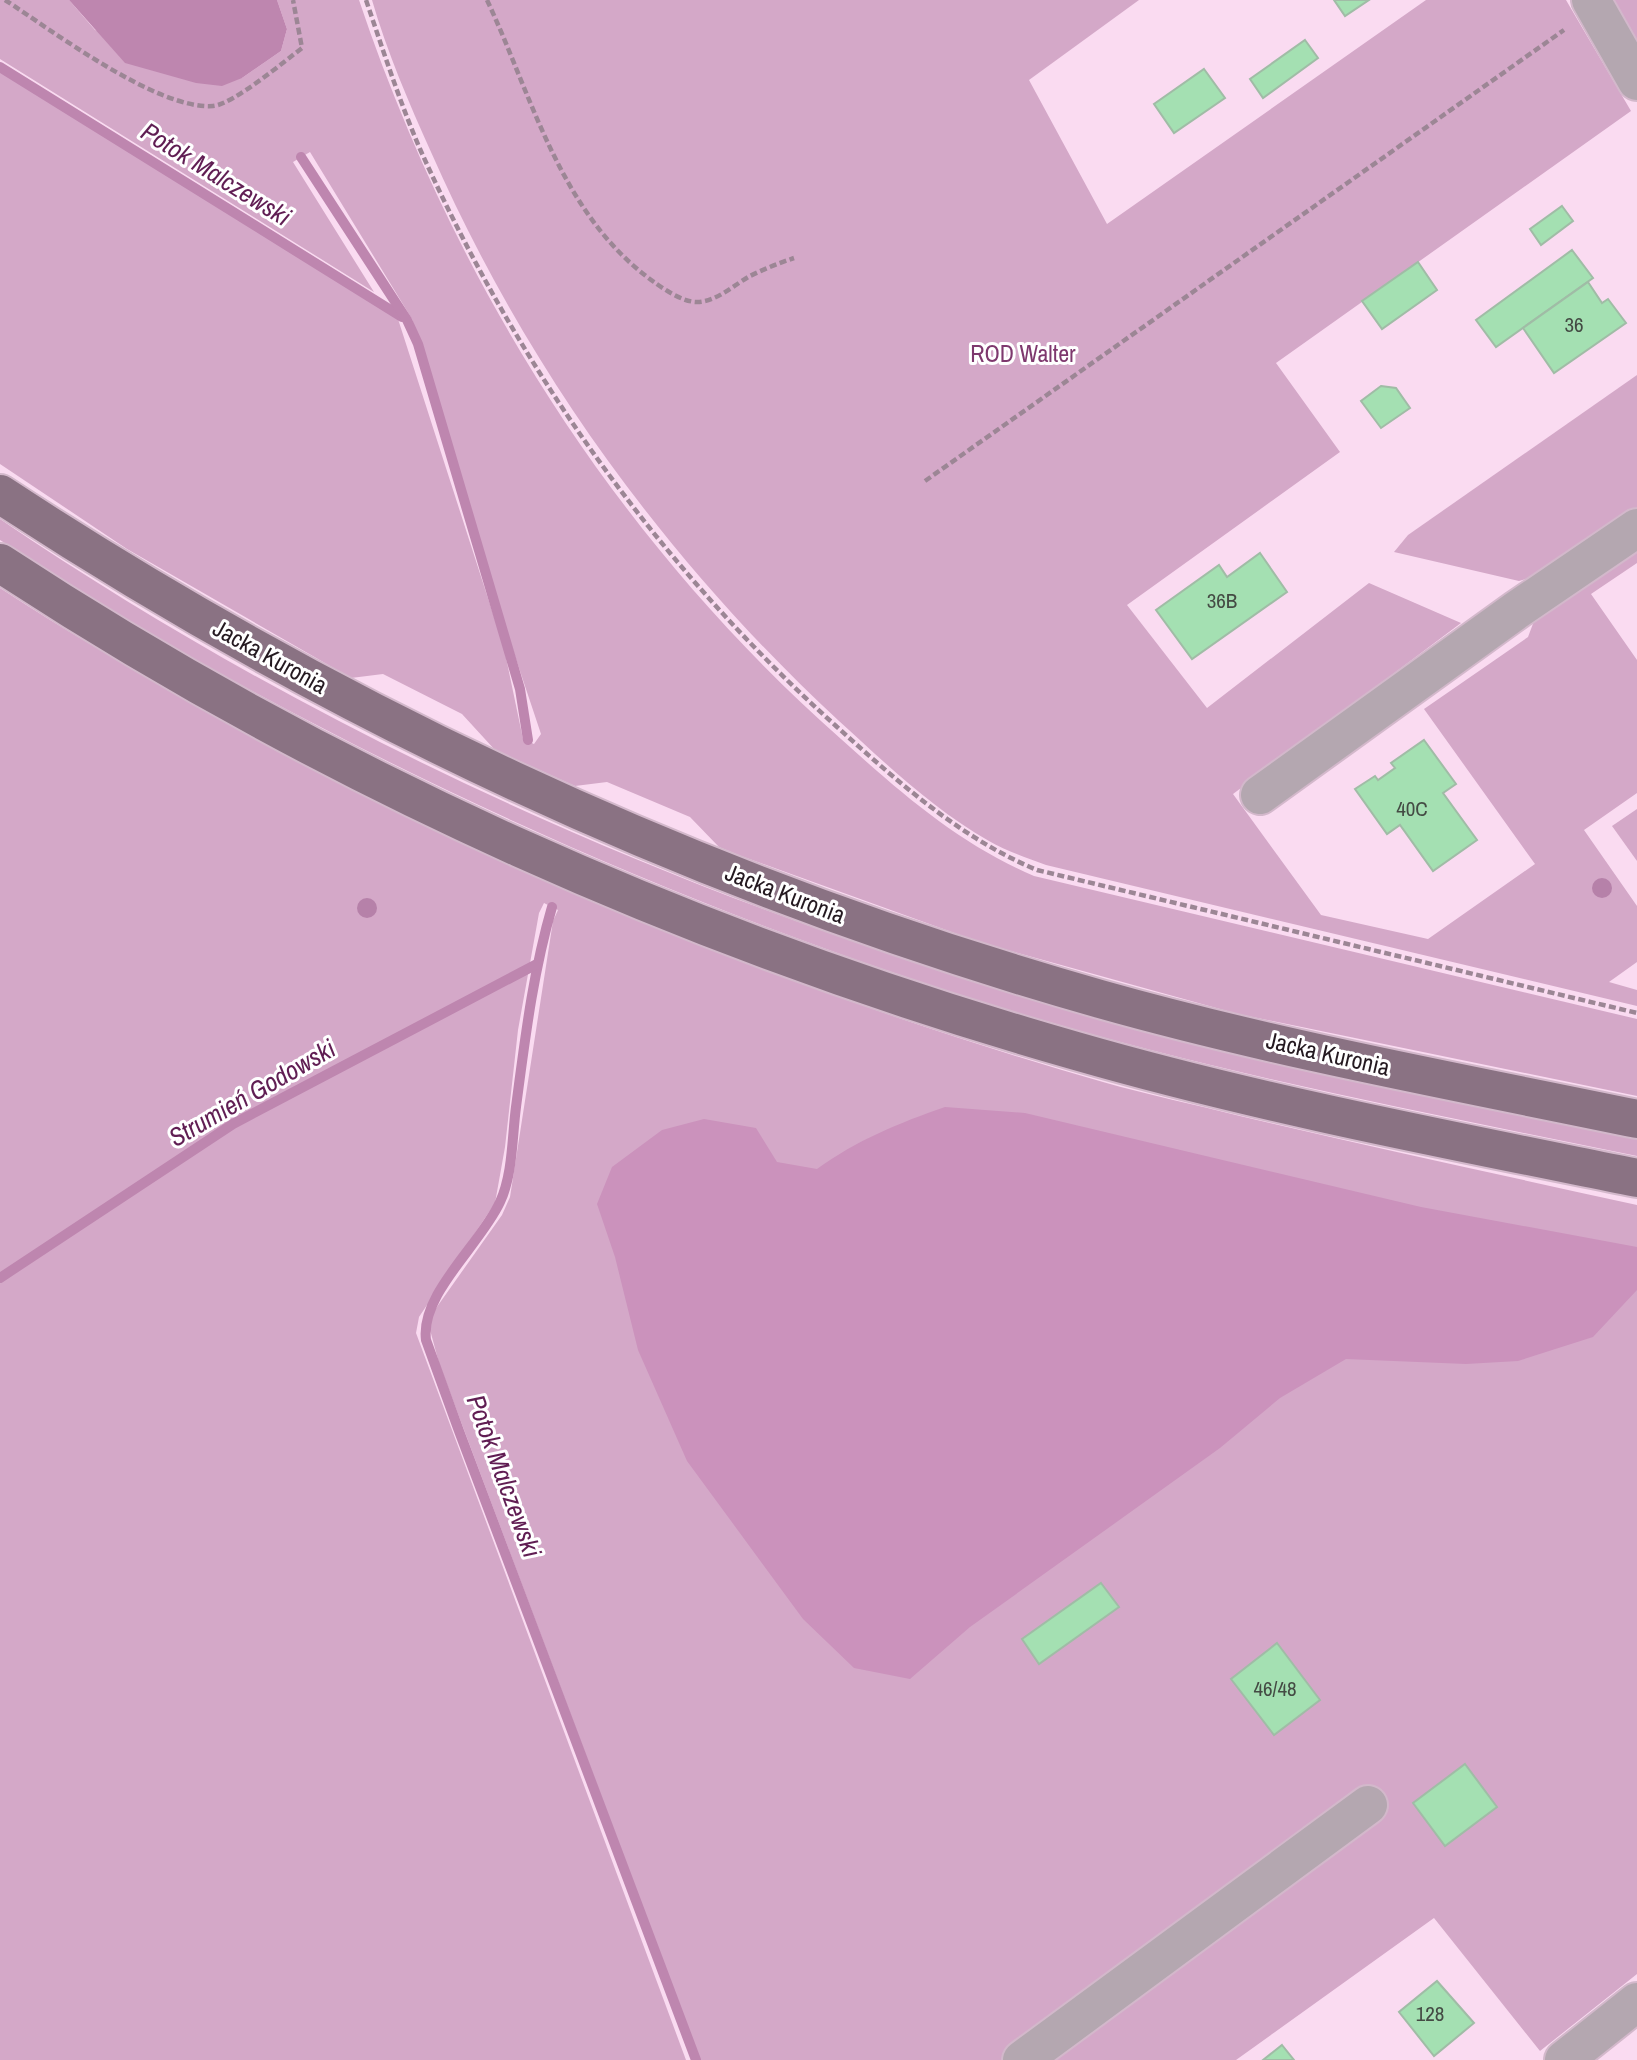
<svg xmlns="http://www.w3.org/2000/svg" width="1637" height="2060" font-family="'Archivo Narrow',sans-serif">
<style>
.green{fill:#d4a8c8}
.forest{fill:#cb92bc}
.water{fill:#be86af}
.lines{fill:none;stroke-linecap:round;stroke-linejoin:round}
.stream{stroke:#be86af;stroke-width:10}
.building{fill:#a4e0b2;stroke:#a0bca6;stroke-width:2}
.minor-casing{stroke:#d3b8cb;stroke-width:42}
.major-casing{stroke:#d3b8cb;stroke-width:42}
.path{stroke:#9c8695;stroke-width:4.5;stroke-dasharray:7 3.5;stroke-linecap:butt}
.minor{stroke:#b4a7b0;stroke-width:38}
.major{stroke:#8a7283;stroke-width:38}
.tree{fill:#b681a9}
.labels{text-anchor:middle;stroke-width:6;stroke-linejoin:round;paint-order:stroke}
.number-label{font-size:21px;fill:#444b44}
.park-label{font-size:24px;fill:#7e386e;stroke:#fff}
.street-label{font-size:24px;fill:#241920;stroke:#fff}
.water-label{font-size:26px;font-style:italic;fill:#601d53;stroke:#fff}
</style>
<rect width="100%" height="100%" fill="#fadbf1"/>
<!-- green -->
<g class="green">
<path d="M 0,0 L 69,0 L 95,30 L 242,78 L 281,51 L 287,29 L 277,0 L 359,0 C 454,283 616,540 841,739 C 901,793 959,844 1034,876 L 1637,1019 L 1637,1096 L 1238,1014 L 982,943 L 741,856 L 719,847 L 690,817 L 607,782 L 575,786 L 495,750 L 462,714 L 383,674 L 351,678 L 127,549 L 0,464 L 0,72 L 398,319 L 504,648 L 523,739 L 534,744 L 541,734 L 513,650 L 412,319 L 310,152 L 293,162 L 374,292 L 0,59 Z"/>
<path d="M 372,0 L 1139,0 L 1029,80 L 1107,224 L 1426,0 L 1566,0 L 1631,111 L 1276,363 L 1340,452 L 1127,605 L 1207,708 L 1369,583 L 1461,623 L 1233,794 L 1321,915 L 1428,939 L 1535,864 L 1424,709 L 1528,637 L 1540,605 L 1637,542 L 1637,563 L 1591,594 L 1637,660 L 1637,793 L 1584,830 L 1637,906 L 1637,962 L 1609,982 L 1637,990 L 1637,1006 L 1046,865 C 1027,858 1006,851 989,841 C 934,810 885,763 839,721 C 666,561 526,368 431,152 C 409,103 387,52 372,0 Z"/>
<polygon points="1613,0 1637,0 1637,44"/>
<polygon points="1637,375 1637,508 1540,575 1519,581 1394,552 1408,535"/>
<path d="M 0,519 C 294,719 626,872 965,978 C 1185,1046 1411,1093 1637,1138 L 1637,1156 C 1423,1112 1208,1072 999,1007 C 728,923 468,810 219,673 C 144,632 72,585 0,540 Z"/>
<path d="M 0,588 C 67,632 136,671 206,710 C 489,869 790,992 1103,1082 C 1148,1095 1194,1104 1240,1116 C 1372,1147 1505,1176 1637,1205 L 1637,1974 L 1540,2051 L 1434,1918 L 1236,2060 L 700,2060 L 439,1363 L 429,1326 L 434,1311 L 502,1215 L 510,1197 L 553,921 L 558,910 L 544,903 L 539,913 L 518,1030 L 505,1147 L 495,1203 L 419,1317 L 416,1333 L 686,2060 L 0,2060 Z"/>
<polygon points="1637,809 1637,861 1612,826"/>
</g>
<!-- forest -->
<path class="forest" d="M 945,1107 L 1025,1113 L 1421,1207 L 1637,1247 L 1637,1290 L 1593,1337 L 1518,1361 L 1466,1364 L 1346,1359 L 1280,1398 L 1220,1448 L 970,1627 L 910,1679 L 854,1668 L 803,1619 L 687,1461 L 638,1350 L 615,1257 L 597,1204 L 612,1167 L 662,1130 L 704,1119 L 756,1128 L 777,1162 L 817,1169 C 857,1140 899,1123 945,1107 Z"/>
<!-- water -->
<polygon class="water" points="69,0 277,0 287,29 281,51 242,78 222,86 196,83 125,63"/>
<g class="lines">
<!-- stream -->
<g class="stream">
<polyline points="0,67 402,317"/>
<polyline points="301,157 407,320 418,344 520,689 528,740"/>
<path d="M 552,907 C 533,972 525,1039 516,1107 C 512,1137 513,1174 500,1202 C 481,1244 420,1294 426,1340 L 459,1431 L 696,2060"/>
<polyline points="0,1278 233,1124 537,964"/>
</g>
</g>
<!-- building -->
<g class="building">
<polygon points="1334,0 1369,0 1345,16"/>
<polygon points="1305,40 1318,58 1263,98 1250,79"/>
<polygon points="1204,69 1225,98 1174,133 1154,104"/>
<polygon points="1562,206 1573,221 1541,245 1530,229"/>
<polygon points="1572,250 1593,278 1496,347 1476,320"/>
<polygon points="1418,262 1437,290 1382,329 1362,301"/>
<polygon points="1588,282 1602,303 1608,299 1626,323 1554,373 1523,328"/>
<polygon points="1381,386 1396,388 1410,408 1381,428 1361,401"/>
<polygon points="1260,553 1287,592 1192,659 1156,610 1219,565 1227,577"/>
<polygon points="1424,740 1456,784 1443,793 1477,840 1433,871 1400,825 1387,834 1355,789 1375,776 1378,780 1395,768 1391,763"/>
<polygon points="1101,1583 1119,1607 1039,1664 1022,1639"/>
<polygon points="1277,1643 1320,1700 1274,1735 1231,1679"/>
<polygon points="1465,1764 1497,1807 1445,1846 1413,1803"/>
<polygon points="1437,1981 1474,2023 1434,2056 1399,2012"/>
<polygon points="1282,2045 1294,2060 1263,2060"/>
</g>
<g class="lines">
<!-- minor casing -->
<g class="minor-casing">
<g id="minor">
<polyline points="1591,0 1637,81"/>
<polyline points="1260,795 1518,609 1637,528"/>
<polyline points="1022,2060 1368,1805"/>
<polyline points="1564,2060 1637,2002"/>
</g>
</g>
<!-- major casing -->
<g class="major-casing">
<g id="major">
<path d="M 0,494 C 340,717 709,888 1100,999 C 1277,1049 1458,1082 1637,1119"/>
<path d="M 0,563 C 330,780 697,943 1076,1051 C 1260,1104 1449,1140 1637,1178"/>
</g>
</g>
<!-- path -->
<g class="path">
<path d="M 5,0 C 53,31 157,110 213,106 C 232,105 285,61 302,48 L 293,0"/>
<path d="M 366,0 C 383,50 399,100 420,149 C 518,368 658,566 836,726 C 898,782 960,838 1037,870 L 1637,1013"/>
<path d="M 487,0 C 533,98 560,215 654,282 C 665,290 683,302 697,302 C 716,302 734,285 750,276 C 764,269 779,263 794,258"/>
<polyline points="925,481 1564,30"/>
</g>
<!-- minor -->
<use href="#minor" class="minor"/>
<!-- major -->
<use href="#major" class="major"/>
</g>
<!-- trees -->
<g class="tree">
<circle cx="1602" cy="888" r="10"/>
<circle cx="367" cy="908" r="10"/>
</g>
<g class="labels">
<!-- number labels -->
<g class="number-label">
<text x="1574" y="332">36</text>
<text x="1222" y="608">36B</text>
<text x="1412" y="816">40C</text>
<text x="1275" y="1696">46/48</text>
<text x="1430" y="2021">128</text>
</g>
<!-- park labels -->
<g class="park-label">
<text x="1023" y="362">ROD Walter</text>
</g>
<!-- street labels -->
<g class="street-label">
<text transform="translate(270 657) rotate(29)" y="8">Jacka Kuronia</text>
<text transform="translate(785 894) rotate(21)" y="8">Jacka Kuronia</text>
<text transform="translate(1328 1054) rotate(13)" y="8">Jacka Kuronia</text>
</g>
<!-- water labels -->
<g class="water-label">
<text transform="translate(216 174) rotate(32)" y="9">Potok Malczewski</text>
<text transform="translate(252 1093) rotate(-30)" y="9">Strumień Godowski</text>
<text transform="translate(504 1476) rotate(70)" y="9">Potok Malczewski</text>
</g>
</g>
</svg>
